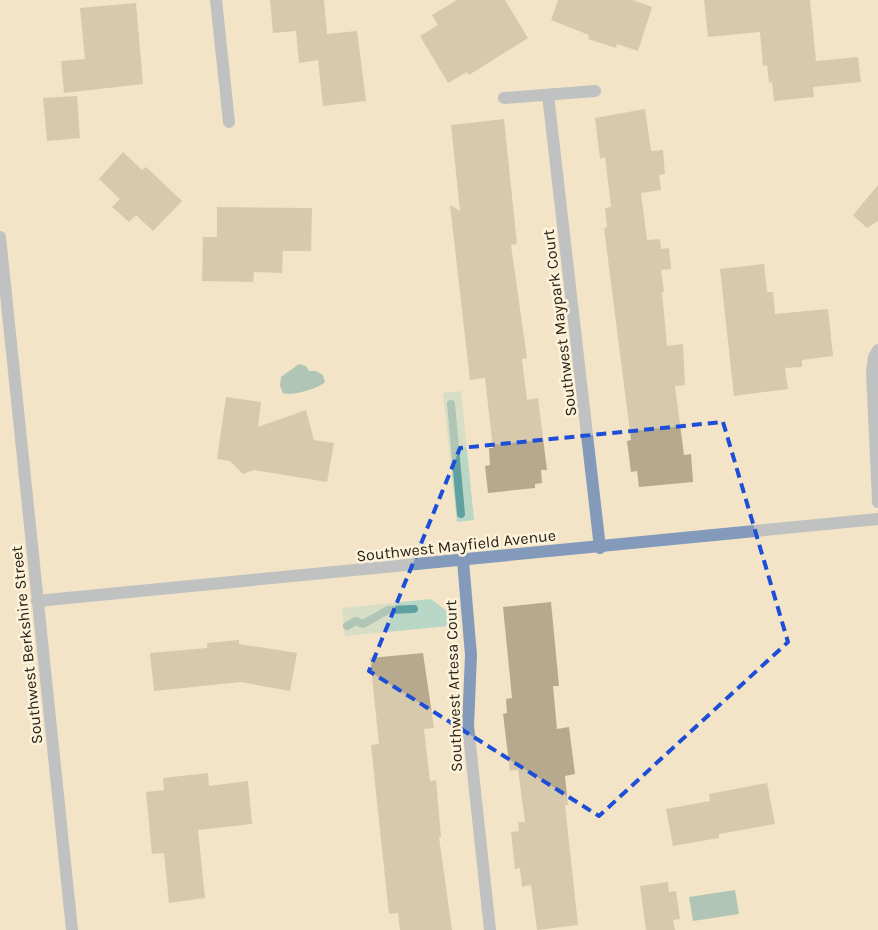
<svg xmlns="http://www.w3.org/2000/svg" width="878" height="930" font-family="Karla,sans-serif">
<style>
.green{fill:#b8d7c6}
.water{fill:#61a0a0}
.lines{fill:none;stroke-linecap:round;stroke-linejoin:round}
.stream{stroke:#61a0a0;stroke-width:8}
.building{fill:#b6a98d}
.lane{stroke:#839abb;stroke-width:12}
.street{stroke:#839abb;stroke-width:12}
.marked{fill:none;stroke:#1d4ed8;stroke-width:4;stroke-dasharray:10 6;stroke-linejoin:round}
.labels{text-anchor:middle;stroke-width:5;stroke-linejoin:round;paint-order:stroke}
.street-label{font-size:16px;fill:#282218;stroke:#fdf2da}
</style>
<rect width="100%" height="100%" fill="#f3e4c7"/>
<!-- green -->
<g class="green">
<polygon points="461,391 474,520 457,522 443,393"/>
<polygon points="431,599 448,612 449,626 345,636 342,608"/>
</g>
<!-- water -->
<g class="water">
<path d="M 299,364 L 306,366 L 309,371 L 316,371 L 323,375 L 325,382 C 318,389 292,396 283,393 L 280,386 L 281,377 Z"/>
<polygon points="735,890 739,914 693,921 689,897"/>
</g>
<g class="lines">
<!-- stream -->
<g class="stream">
<polyline points="451,404 461,514"/>
<polyline points="347,626 356,621 363,624 388,610 414,609"/>
</g>
</g>
<!-- building -->
<g class="building">
<polygon points="270,0 324,0 327,34 357,31 366,101 323,106 318,60 299,63 296,31 273,33"/>
<polygon points="457,0 505,0 528,38 469,75 467,72 448,83 420,36 438,25 432,15"/>
<polygon points="558,0 633,0 652,7 638,51 617,44 616,48 588,39 589,35 551,20"/>
<polygon points="704,0 810,0 816,61 858,57 861,82 813,87 814,97 774,101 772,82 769,83 767,65 763,66 760,32 708,37"/>
<polygon points="136,3 143,84 64,93 61,61 85,59 80,8"/>
<polygon points="77,96 80,138 47,141 43,98"/>
<polygon points="645,109 651,151 663,150 665,174 659,175 661,190 641,193 647,240 660,239 661,249 669,248 671,269 661,270 664,292 662,292 667,346 683,344 685,385 675,386 684,455 691,454 693,482 639,487 637,471 631,472 627,441 631,440 604,228 607,227 605,208 611,207 605,157 600,159 595,118"/>
<polygon points="504,119 517,244 511,245 527,358 522,359 527,400 538,398 547,470 541,470 542,483 535,484 535,488 488,493 485,466 490,465 489,448 493,448 485,378 470,380 450,205 460,211 451,125"/>
<polygon points="123,152 142,170 146,167 182,201 153,231 136,215 129,222 112,207 120,199 99,179"/>
<polygon points="878,185 878,221 867,228 853,215"/>
<polygon points="217,207 312,208 311,251 283,251 282,273 254,272 253,282 202,281 203,237 217,237"/>
<polygon points="764,264 767,292 773,292 775,314 828,309 833,356 802,360 802,367 785,368 788,389 734,396 720,269"/>
<polygon points="226,397 261,402 258,427 306,410 314,440 334,443 327,482 254,470 243,474 230,461 217,459"/>
<polygon points="551,602 559,686 553,686 557,729 569,727 575,774 565,776 568,805 565,805 578,925 537,930 531,885 522,887 520,868 515,869 511,832 519,831 518,822 525,822 518,770 510,771 503,714 507,713 506,699 512,698 503,607"/>
<polygon points="239,640 239,644 297,653 290,691 241,682 154,691 150,653 207,648 207,643"/>
<polygon points="423,653 434,728 424,729 430,781 436,780 441,837 439,837 452,930 400,930 398,913 389,914 382,849 371,745 379,744 370,658"/>
<polygon points="208,773 209,786 248,781 252,824 198,830 205,898 169,903 164,853 152,854 146,792 164,790 163,778"/>
<polygon points="767,783 775,824 719,834 719,838 673,846 666,809 710,801 709,794"/>
<polygon points="668,882 669,892 676,891 680,919 673,920 675,930 646,930 640,886"/>
</g>
<g class="lines">
<!-- lane -->
<polyline class="lane" points="878,350 874,357 872,371 878,502"/>
<!-- street -->
<g class="street">
<polyline points="216,0 229,122"/>
<polyline points="548,95 600,548"/>
<polyline points="504,98 595,91"/>
<polyline points="0,237 72,930"/>
<polyline points="463,561 471,655 468,726 490,930"/>
<polyline points="37,601 878,519"/>
</g>
</g>
<!-- marked area -->
<path d="M0 0H878V930H0ZM 723,422 L 788,642 L 599,816 L 369,671 L 460,448 Z" fill="#f3e4c7" fill-opacity=".55" fill-rule="evenodd"/>
<path class="marked" d="M 723,422 L 788,642 L 599,816 L 369,671 L 460,448 Z"/>
<g class="labels">
<!-- street labels -->
<g class="street-label">
<text transform="translate(559 323) rotate(-97)" y="6">Southwest Maypark Court</text>
<text transform="translate(456 545) rotate(-6)" y="6">Southwest Mayfield Avenue</text>
<text transform="translate(26 645) rotate(-96)" y="6">Southwest Berkshire Street</text>
<text transform="translate(453 686) rotate(-92)" y="6">Southwest Artesa Court</text>
</g>
</g>
</svg>
